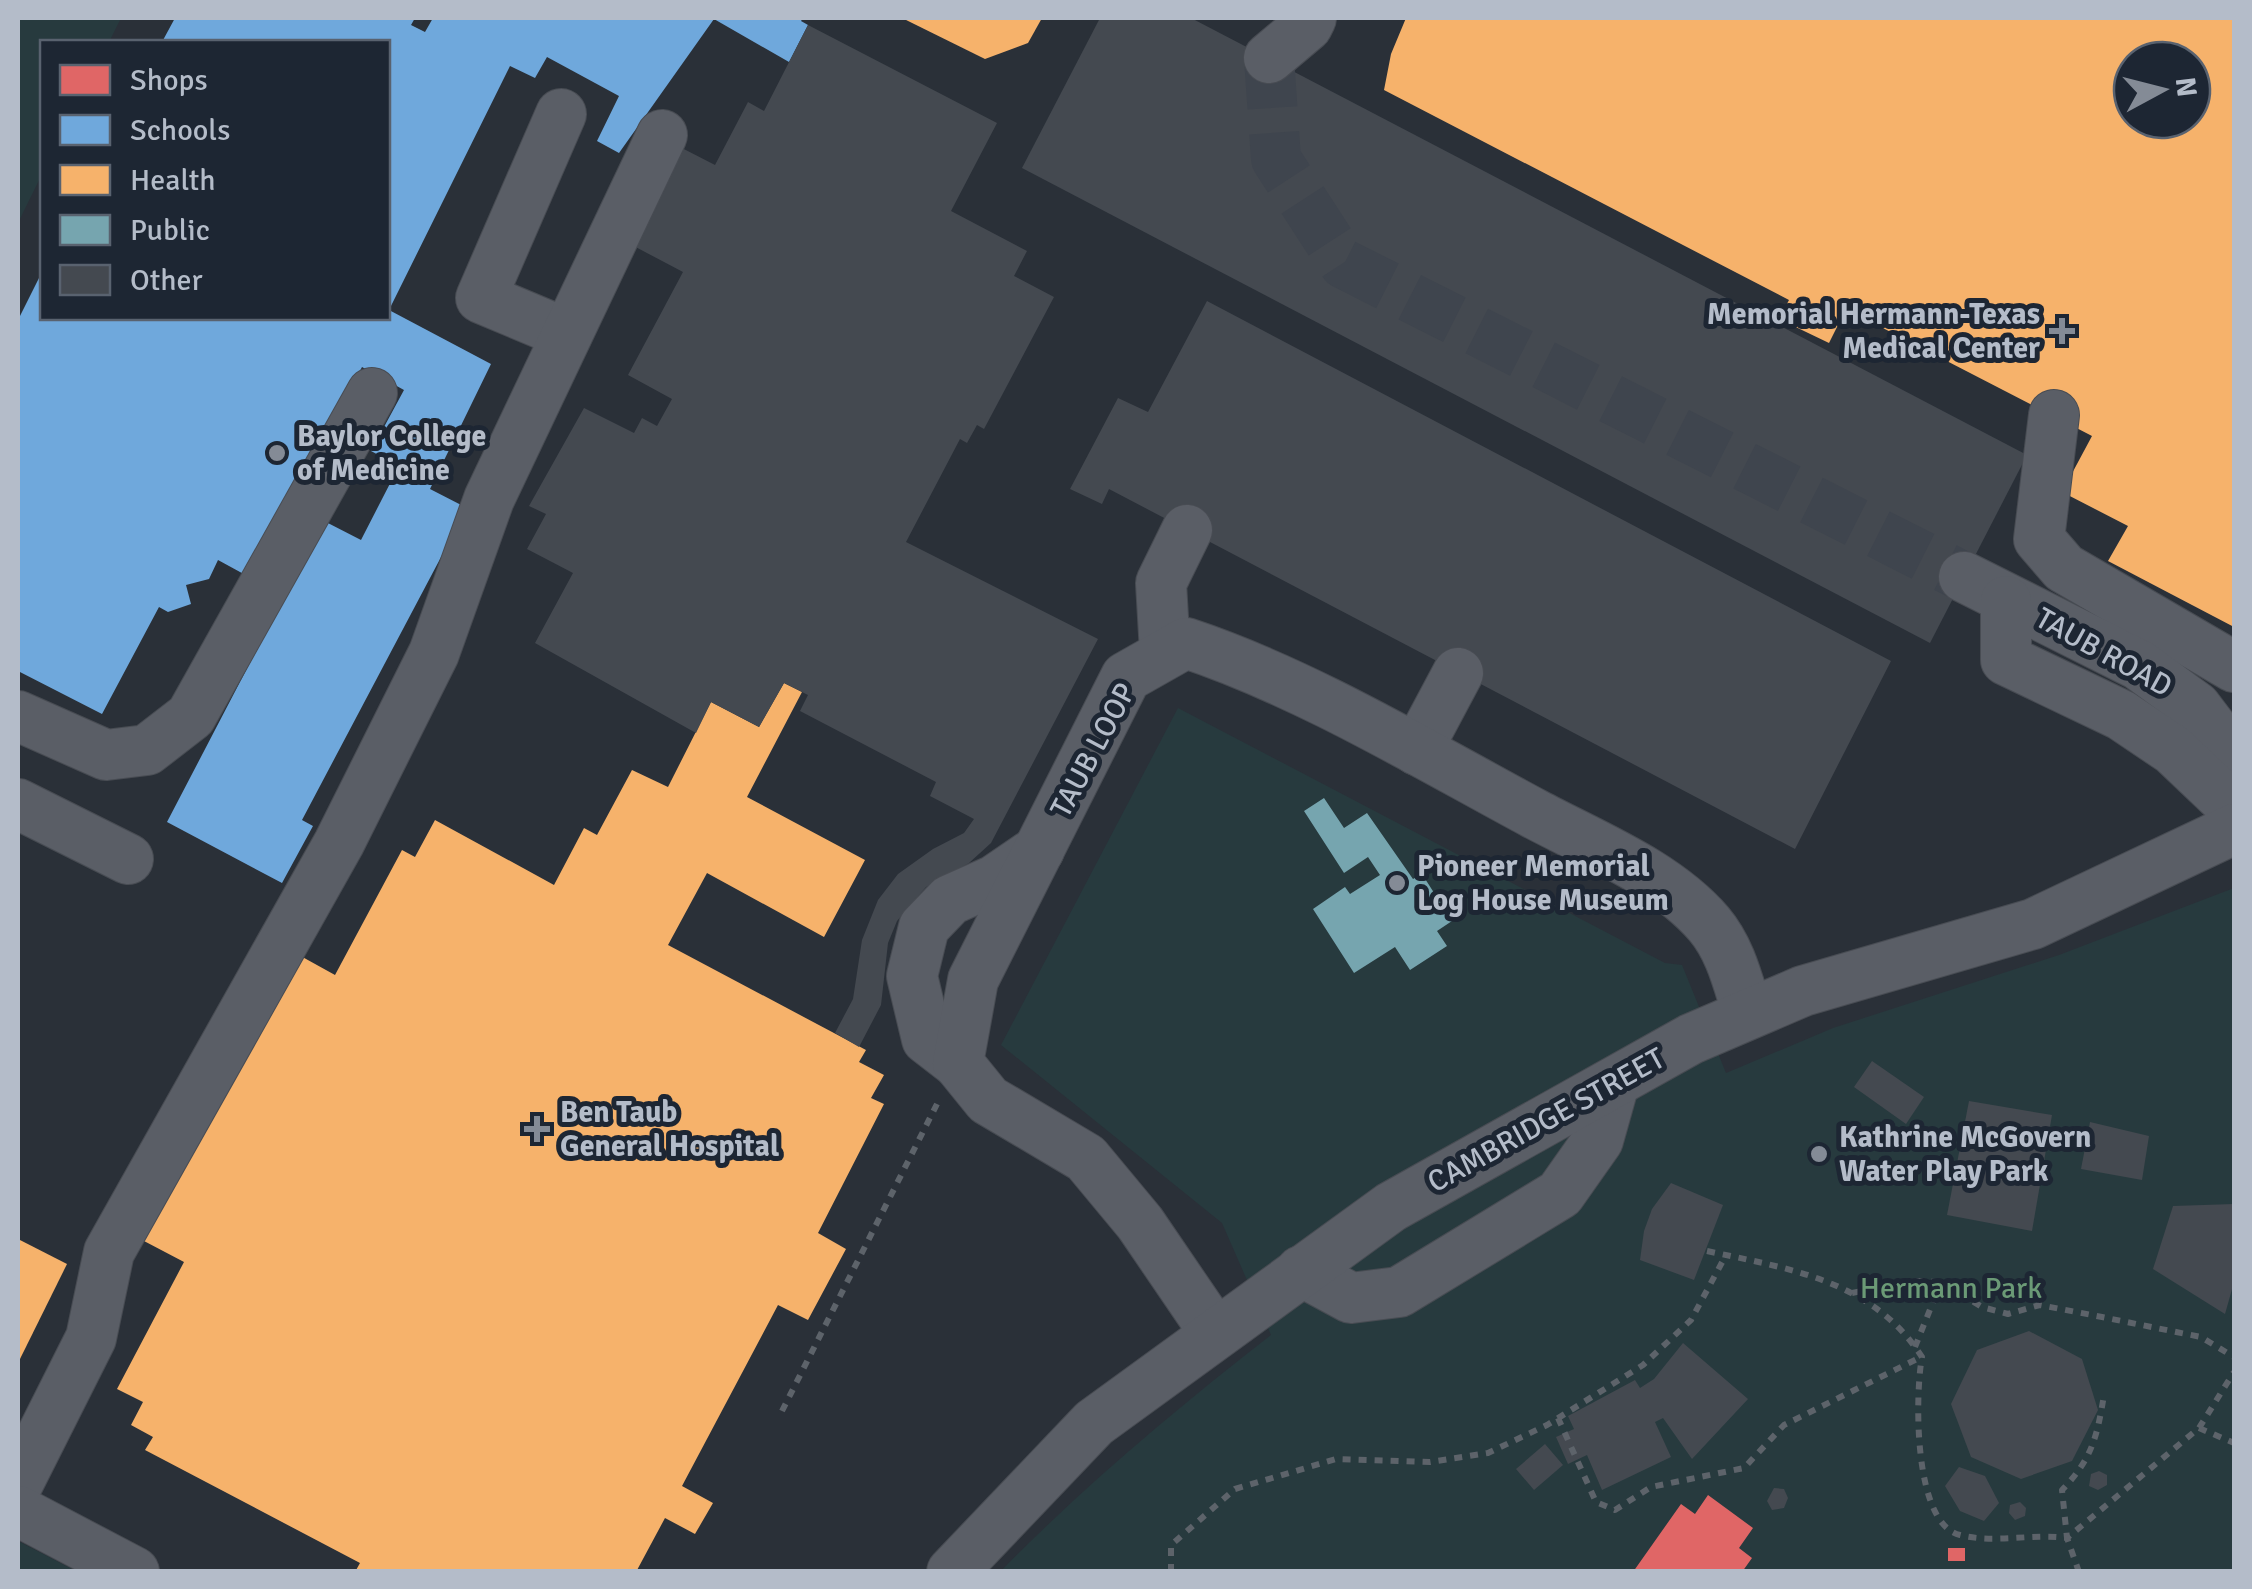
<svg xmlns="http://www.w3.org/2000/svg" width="2252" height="1589" font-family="Signika,sans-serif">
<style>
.green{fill:#273a3e}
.shops{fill:#e06666}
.schools{fill:#6fa8dc}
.health{fill:#f6b26b;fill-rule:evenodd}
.public{fill:#76a5af}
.building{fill:#444950}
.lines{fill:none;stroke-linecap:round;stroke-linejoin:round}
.minor-tunnel{stroke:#3f454e;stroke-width:50;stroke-dasharray:50 25;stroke-linecap:butt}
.minor-casing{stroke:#484c53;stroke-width:52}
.path{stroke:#5d636a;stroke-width:6;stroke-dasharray:8 8;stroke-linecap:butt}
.minor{stroke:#5a5e66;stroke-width:50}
.poi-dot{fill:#848b96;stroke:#1d2633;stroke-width:4}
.labels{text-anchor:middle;stroke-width:10;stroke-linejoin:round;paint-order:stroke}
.poi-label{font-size:30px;font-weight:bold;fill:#b4bcc9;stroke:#1d2633;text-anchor:start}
.street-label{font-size:30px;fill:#b4bcc9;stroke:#1d2633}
.park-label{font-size:30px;fill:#6b9a76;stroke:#1d2633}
</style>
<rect width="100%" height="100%" fill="#2a3038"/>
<!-- green -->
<g class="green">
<polygon points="18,18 121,18 109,42 42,42 42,174 18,223"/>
<path d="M 1178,708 L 1665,963 L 1682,965 L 1726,1073 L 1833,1028 L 2059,955 L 2234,888 L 2234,1571 L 1000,1572 C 1084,1486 1176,1409 1271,1335 L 1222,1223 L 1001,1045 Z"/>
<polygon points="18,1541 76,1571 18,1571"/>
</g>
<!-- shops -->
<g class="shops">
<polygon points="1708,1495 1753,1528 1739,1548 1752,1558 1742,1572 1633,1572 1681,1504 1695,1514"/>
<rect x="1948" y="1548" width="17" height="13"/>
</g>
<!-- schools -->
<polygon class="schools" points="175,18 415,18 411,25 425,32 433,18 803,18 801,21 808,25 789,62 714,19 619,153 597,141 619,96 547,57 535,78 510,66 389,310 491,364 430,489 467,508 302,820 313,826 282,883 167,822 324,521 361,540 399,466 371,451 404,390 362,367 251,578 218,560 209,579 186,585 191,604 168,612 159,607 102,714 18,671 18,320 42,272 42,318 388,318 388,42 162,42"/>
<!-- health -->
<g class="health">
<polygon points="902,18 1042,18 1028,43 985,59"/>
<path d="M 1406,18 L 2234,18 L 2234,627 L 2108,561 L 2128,526 L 2062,492 L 2092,436 L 1846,309 L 1829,343 L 1779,319 L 1789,300 L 1384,90 L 1391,54 ZM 2132,60 L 2192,60 L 2192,120 L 2132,120 Z"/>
<polygon points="784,683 802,692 747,797 865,860 824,937 707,873 668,945 866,1050 859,1062 884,1075 871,1098 884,1104 818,1233 846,1249 808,1320 778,1305 682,1486 713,1503 695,1534 665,1518 636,1572 355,1572 360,1563 145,1450 153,1437 131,1425 143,1402 117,1389 184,1262 144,1241 297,954 335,975 402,850 415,857 435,820 554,885 584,828 597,835 632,770 668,787 711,702 759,727"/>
<polygon points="18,1239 67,1264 18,1363"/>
</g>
<!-- public -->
<polygon class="public" points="1324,798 1344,828 1367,813 1413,879 1422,874 1452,921 1437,931 1447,946 1410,970 1395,947 1354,973 1313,909 1345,887 1350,894 1380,875 1368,857 1344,873 1304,811"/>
<!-- building -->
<g class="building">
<polygon points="1100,18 1191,18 2027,455 1930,643 1022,168"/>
<polygon points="808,25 997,123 951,211 1027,251 1014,276 1054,297 984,429 977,425 967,443 960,439 906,542 1098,639 991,843 969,863 926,887 897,921 888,943 881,1005 859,1047 835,1033 853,999 862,940 878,900 898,874 933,849 964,833 974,819 930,796 936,782 800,711 808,695 784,683 759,727 711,702 696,733 535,643 573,573 527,549 546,514 529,506 584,408 634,433 642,418 657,426 672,399 628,375 683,272 628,243 678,146 715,165 748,102 764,111"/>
<polygon points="1207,301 1891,661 1795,849 1109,489 1102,504 1070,489 1118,398 1148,412"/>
<polygon points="1872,1061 1924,1097 1906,1124 1854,1087"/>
<polygon points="1969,1101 2052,1115 2032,1231 1947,1215"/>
<polygon points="2090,1122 2149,1136 2142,1180 2081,1169"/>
<polygon points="1671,1183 1723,1205 1694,1280 1640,1260 1644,1231 1652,1209"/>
<polygon points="2234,1204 2234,1282 2225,1314 2153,1269 2173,1206"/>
<polygon points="2029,1331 2082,1359 2098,1410 2072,1461 2021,1479 1971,1457 1951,1404 1977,1350"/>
<polygon points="1683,1343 1748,1399 1692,1459 1663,1418 1655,1422 1671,1457 1602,1490 1587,1455 1568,1464 1556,1437 1574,1429 1568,1416 1635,1380 1640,1388 1654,1379"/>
<polygon points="1545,1444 1563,1465 1534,1490 1516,1469"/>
<polygon points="1959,1467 1985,1476 1999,1503 1984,1521 1960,1511 1945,1486"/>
<polygon points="2099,1471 2107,1475 2107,1485 2098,1490 2089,1486 2091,1474"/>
<polygon points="1774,1488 1784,1489 1788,1498 1784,1508 1772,1510 1767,1501"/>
<polygon points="2020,1502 2026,1508 2025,1516 2015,1520 2009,1513 2010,1505"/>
</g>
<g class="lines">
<!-- minor-tunnel -->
<polyline class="minor-tunnel" points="1269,58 1276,159 1344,264 1964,577"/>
<!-- minor casing -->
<g class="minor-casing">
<g id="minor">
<polyline points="1269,58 1307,26 1311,18"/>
<polyline points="561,114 481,298 567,334"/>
<polyline points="2054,415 2039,539 2064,568 2234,667"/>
<polyline points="1964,577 2139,665 2196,707 2234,757"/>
<polyline points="2006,601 2006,660 2121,715 2173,750 2234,808"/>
<polyline points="1165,652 1161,583 1187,530"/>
<polyline points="18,716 106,755 147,750 191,716 372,393"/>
<polyline points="1417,750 1458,673"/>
<polyline points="18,804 128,859"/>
<polyline points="958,1063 927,1039 912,976 924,927 950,900 995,880 1039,850"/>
<polyline points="1301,1271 1351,1298 1399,1292 1560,1194 1598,1140 1614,1083"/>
<path d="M 1215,1333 L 1140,1223 L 1086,1158 L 988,1100 L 958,1063 L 973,980 L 1126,677 L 1186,643 C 1304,682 1425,755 1535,814 C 1593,845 1665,873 1709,924 C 1731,950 1738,983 1748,1014"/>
<polyline points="18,1483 91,1338 109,1252 339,843 434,653 489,499 662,135"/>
<polyline points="18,1511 134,1572"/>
<polyline points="952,1572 1094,1423 1391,1207 1691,1039 1803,991 2033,924 2234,829"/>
</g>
</g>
<!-- path -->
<g class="path">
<path d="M 1707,1251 C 1790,1269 1872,1280 1922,1357 C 1915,1394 1913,1524 1960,1535 C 1995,1544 2032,1533 2067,1538 L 2062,1490 C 2092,1459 2097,1437 2104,1395"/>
<polyline points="1852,1293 1912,1281 1941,1282 1982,1307 2008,1314 2040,1305 2102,1317 2201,1337 2234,1357"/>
<polyline points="1915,1347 1941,1282"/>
<polyline points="782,1411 937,1104"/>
<polyline points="1558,1418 1596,1502 1615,1510 1651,1487 1744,1468 1784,1425 1921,1357"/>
<polyline points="2199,1428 2234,1443"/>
<polyline points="1171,1572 1171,1545 1235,1489 1336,1459 1430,1462 1488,1453 1547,1425 1643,1365 1691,1320 1726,1255"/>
<polyline points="2079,1572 2067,1538 2199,1428 2234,1372"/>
</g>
<!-- minor -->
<use href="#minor" class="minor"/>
</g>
<!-- markers -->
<g class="poi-dot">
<path d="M2057 316h10v10h10v10h-10v10h-10v-10h-10v-10h10z"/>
<circle cx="277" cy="453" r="10"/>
<circle cx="1397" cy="883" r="10"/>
<path d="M532 1114h10v10h10v10h-10v10h-10v-10h-10v-10h10z"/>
<circle cx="1819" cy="1154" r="10"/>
</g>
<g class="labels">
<!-- poi labels -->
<g class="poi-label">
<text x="2040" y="324" text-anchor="end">Memorial Hermann-Texas<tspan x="2040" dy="34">Medical Center</tspan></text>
<text x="297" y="446">Baylor College<tspan x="297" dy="34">of Medicine</tspan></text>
<text x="1417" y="876">Pioneer Memorial<tspan x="1417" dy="34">Log House Museum</tspan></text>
<text x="560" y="1122">Ben Taub<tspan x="560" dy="34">General Hospital</tspan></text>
<text x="1839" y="1147">Kathrine McGovern<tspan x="1839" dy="34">Water Play Park</tspan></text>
</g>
<!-- street labels -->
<g class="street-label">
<text transform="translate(2104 652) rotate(29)" y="10">TAUB ROAD</text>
<text transform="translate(1093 750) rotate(-62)" y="10">TAUB LOOP</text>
<text transform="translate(1546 1120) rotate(-29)" y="10">CAMBRIDGE STREET</text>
</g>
<!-- park labels -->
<g class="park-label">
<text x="1951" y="1298">Hermann Park</text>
</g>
</g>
<!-- border -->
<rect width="2252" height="1589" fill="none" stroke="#b4bcc9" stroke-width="40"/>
<!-- legend -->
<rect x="40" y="40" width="350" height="280" fill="#1d2633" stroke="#59626f" stroke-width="2.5"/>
<rect x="60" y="65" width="50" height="30" fill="#e06666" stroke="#59626f" stroke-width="2.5"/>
<text x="130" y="90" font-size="30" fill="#b4bcc9">Shops</text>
<rect x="60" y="115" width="50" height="30" fill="#6fa8dc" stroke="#59626f" stroke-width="2.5"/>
<text x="130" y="140" font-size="30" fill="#b4bcc9">Schools</text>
<rect x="60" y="165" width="50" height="30" fill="#f6b26b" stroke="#59626f" stroke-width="2.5"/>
<text x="130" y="190" font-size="30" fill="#b4bcc9">Health</text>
<rect x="60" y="215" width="50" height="30" fill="#76a5af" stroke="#59626f" stroke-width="2.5"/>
<text x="130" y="240" font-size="30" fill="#b4bcc9">Public</text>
<rect x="60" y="265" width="50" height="30" fill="#444950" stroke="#59626f" stroke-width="2.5"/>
<text x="130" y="290" font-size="30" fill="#b4bcc9">Other</text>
<!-- north arrow -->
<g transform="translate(2162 90) rotate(83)"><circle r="48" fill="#1d2633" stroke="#59626f" stroke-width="2.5"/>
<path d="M0-8L18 38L0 25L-18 38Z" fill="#848b96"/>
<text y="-15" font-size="28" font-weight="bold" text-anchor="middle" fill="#b4bcc9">N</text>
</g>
</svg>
